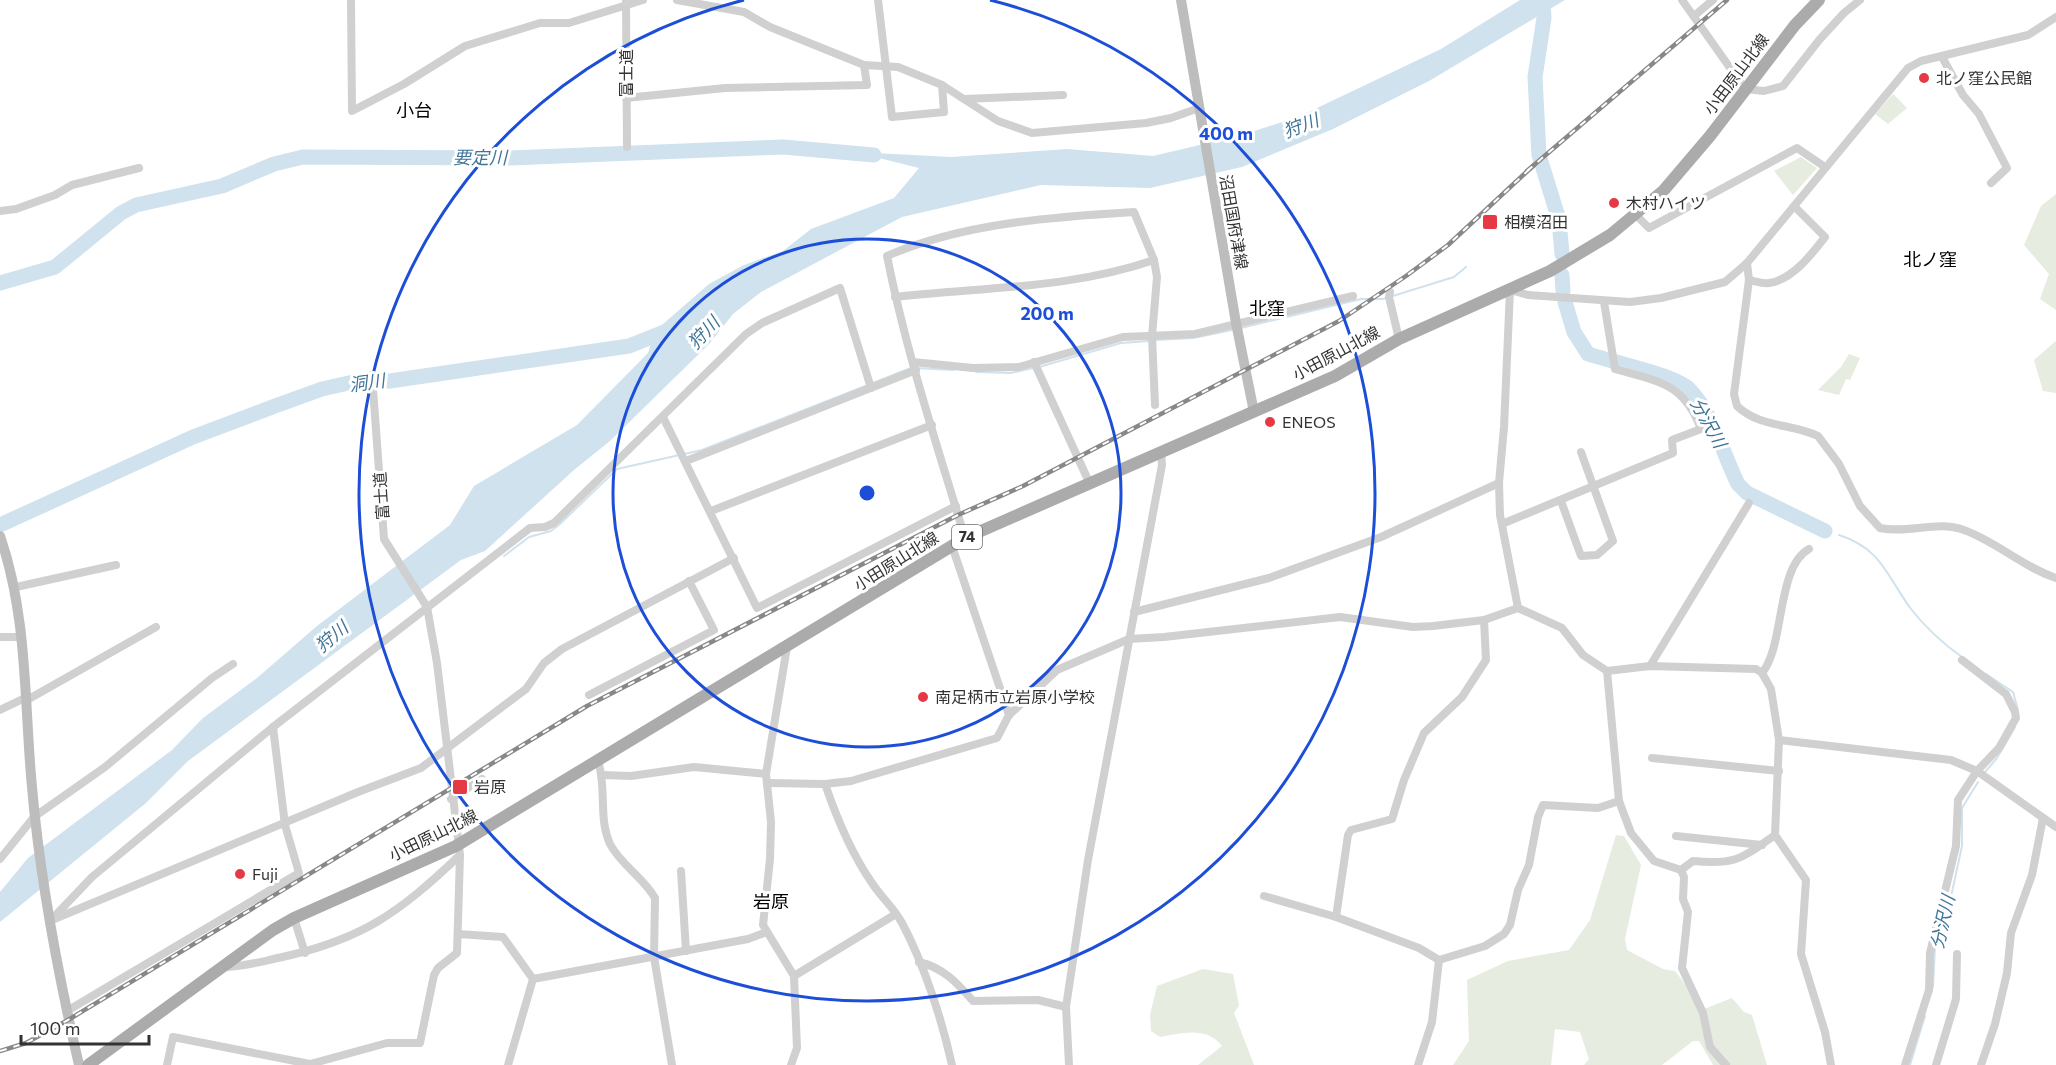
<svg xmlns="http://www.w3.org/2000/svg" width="2056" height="1065" font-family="Commissioner,'Noto Sans JP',sans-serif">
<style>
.green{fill:#e6ecdf}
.water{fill:#cfe2ee}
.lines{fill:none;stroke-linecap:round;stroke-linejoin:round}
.stream{stroke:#cfe2ee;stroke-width:2}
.river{stroke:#cfe2ee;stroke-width:15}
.street{stroke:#d0d0d0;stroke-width:8}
.secondary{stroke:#bdbdbd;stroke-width:10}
.primary{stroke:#ababab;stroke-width:12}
.rail-casing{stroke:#888;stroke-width:4.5}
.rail{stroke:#fff;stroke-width:2;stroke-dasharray:7;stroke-linecap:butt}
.ring{fill:none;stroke:#1d4ed8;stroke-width:3}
.poi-dot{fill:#e63946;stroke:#fff;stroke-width:2}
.labels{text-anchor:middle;stroke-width:6;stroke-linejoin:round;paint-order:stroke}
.shield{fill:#fff;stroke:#707070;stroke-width:1.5}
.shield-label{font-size:15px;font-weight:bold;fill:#333}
.street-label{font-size:16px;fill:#333;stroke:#fff}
.poi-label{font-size:16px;fill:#333;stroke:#fff;text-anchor:start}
.neighbourhood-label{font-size:18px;fill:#000;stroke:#fff}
.water-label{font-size:18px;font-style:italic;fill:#3f7597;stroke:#fff}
.centre{fill:#1d4ed8;stroke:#fff;stroke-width:3}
.ring-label{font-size:18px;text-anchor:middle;font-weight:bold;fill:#1d4ed8;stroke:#fff;stroke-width:6;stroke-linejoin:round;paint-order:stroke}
</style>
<rect width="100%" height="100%" fill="#fff"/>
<!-- green -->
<g class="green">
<polygon points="1893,94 1907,108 1888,124 1875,114"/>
<polygon points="1801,157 1817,168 1793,195 1774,171"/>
<polygon points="2056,194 2056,310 2040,299 2049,274 2024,245 2041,206"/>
<polygon points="2056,341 2056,393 2043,391 2034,360"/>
<polygon points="1849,354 1860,358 1850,380 1846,379 1839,395 1818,390 1841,367"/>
<polygon points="1616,835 1624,836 1641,865 1625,939 1627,950 1663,969 1675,971 1704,1009 1732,998 1744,1012 1752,1015 1767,1065 1713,1065 1699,1041 1693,1041 1662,1065 1584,1065 1589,1059 1580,1032 1555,1029 1551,1065 1453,1065 1469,1041 1467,980 1508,961 1569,950 1590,920"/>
<path d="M 1203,969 L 1233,974 L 1239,1005 L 1234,1013 L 1254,1065 L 1198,1065 L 1222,1046 C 1207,1026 1182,1033 1160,1037 L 1151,1031 L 1150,1015 L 1157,986 Z"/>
</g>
<!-- water -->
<polygon class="water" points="1520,0 1565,0 1429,81 1333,129 1242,167 1150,188 1041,185 902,217 761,292 733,314 709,344 610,441 574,470 485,551 461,560 188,761 146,803 0,922 0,892 28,858 172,750 203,718 257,678 317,626 450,525 474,486 577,425 648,353 655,331 709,284 744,265 783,251 811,229 894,198 919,168 855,152 951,157 1067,149 1153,156 1242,135 1298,117 1441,49"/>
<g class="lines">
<!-- stream -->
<g class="stream">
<polyline points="1241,328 1361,299 1383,299 1454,277 1466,267"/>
<polyline points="1155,340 1193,338 1232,330"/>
<polyline points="1039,367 1121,343 1149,341"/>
<polyline points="916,368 953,370"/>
<polyline points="976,372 1011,373 1033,368"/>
<path d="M 1839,535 C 1882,549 1886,575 1911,609 C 1926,628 1942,643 1962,657"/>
<polyline points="504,556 529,537 551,531 560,524 617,469 702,450 911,368"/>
<polyline points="1986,674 2013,692 2018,710"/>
<polyline points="1985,772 1997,758 2015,727"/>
<polyline points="1933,987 1935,946 1952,892 1962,846 1962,808 1978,782"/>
<polyline points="1910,1065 1925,1016"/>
</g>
<!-- river -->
<g class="river">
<polyline points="1543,0 1544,18 1535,77 1539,155 1559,220 1562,254"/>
<polyline points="1562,275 1563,291"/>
<polyline points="0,283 55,267 121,213 136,205 222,186 274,164 303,157 510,158 783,147 874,155"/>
<path d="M 1565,302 L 1574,332 L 1588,354 C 1609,361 1675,375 1689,389 C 1713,413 1723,454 1738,484 L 1747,493 L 1825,531"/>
<polyline points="0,525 193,437 275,406 322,389 353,382 390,381 629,346 672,329"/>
</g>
<!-- street -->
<g class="street">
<polyline points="351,0 352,111 404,84 465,46 540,23 569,23 643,0"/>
<polyline points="677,0 744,12 770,27 864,65 898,67 942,85 998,121 1032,133 1146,123 1171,118 1199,108"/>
<polyline points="878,0 892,117 944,112 942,85"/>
<polyline points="1682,0 1745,89 1764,91 1783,86 1820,39 1844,13 1860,0"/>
<polyline points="626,1 627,147"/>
<polyline points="1694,16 1713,0"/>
<polyline points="1942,57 1963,95 1979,114 2007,168 1991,183"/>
<polyline points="626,98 725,88 867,85 864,65"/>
<polyline points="965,99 1063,95"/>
<polyline points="0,211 16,209 55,195 72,185 139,168"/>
<polyline points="1636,215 1649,228 1797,148 1825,167"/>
<polyline points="1154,260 1157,277 1152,336 1155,405"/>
<path d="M 1747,263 L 1749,280 L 1734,394 L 1737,406 C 1760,428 1791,423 1818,436 L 1839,464 L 1860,506 L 1880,528 C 1908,534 1937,520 1964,530 C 1997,542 2023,567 2056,578"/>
<path d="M 1749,280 C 1755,281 1763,284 1769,283 C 1792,280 1812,254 1825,237 L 1794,206"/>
<polyline points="1390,292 1389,297 1399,339"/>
<path d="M 895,297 C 983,287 1070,289 1154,260 L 1134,212 C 1052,217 963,223 887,256 C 906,352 937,445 965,538"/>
<polyline points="913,362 973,368 1019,367 1123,337 1195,334 1353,296"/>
<polyline points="1034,362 1089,482"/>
<polyline points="663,417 757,608 956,506"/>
<polyline points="686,461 916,370"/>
<polyline points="1561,501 1581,556 1597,555 1613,541 1581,452"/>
<polyline points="711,511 932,425"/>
<path d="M 1502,524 L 1673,453 L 1672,440 L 1701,429 C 1683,382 1659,382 1615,369 L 1604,302"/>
<polyline points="952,546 1009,715"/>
<polyline points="16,587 116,565"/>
<polyline points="1518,608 1500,515 1499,483 1504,427 1510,290 1528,295 1630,302 1661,298 1725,282 1747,263 1908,68 1921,61 2028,35 2056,17"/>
<polyline points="1134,612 1269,578 1381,537 1499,483"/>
<polyline points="1484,620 1486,660 1462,697 1424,733 1404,780 1392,819 1351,830 1348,835 1336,917 1419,948 1439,960 1485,946 1504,934 1510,925 1518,890 1529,865 1538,817 1543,805 1598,808 1619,801"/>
<polyline points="0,637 21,637"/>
<polyline points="787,647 766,774 771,822 770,859 763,925 794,976 797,1048 791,1065"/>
<polyline points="1650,666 1749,503"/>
<polyline points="1607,671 1650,666 1756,669 1762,673 1771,689 1779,740 1775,835 1806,880 1801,954 1825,1032 1831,1065"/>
<path d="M 1762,673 C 1785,646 1776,567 1809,549"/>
<polyline points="589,695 714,630 689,581"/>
<polyline points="27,700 156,627"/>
<polyline points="0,710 27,697"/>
<polyline points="1779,740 1951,760 1977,771 2056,827"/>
<polyline points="1652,758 1779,771"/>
<path d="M 598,761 C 607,787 598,818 610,844 C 621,865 643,877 655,898 L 654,957 L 672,1065"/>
<polyline points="603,775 631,776 694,767 766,774"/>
<polyline points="767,783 825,784 851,781 997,738 1009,715 1057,670 1129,639 1164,637 1340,617 1413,627 1433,626 1484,620 1518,608 1562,628 1583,655 1607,671 1619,801 1631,833 1654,861 1681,870"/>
<path d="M 825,784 C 837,819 851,853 872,883 C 881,897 894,908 902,923 C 924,964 942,1020 952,1065"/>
<polyline points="451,799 482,779"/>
<polyline points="1676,836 1762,845"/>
<polyline points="0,859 34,817 105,767 212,678 233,664"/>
<polyline points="1681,870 1684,877 1683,899 1688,912 1682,968 1703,1013 1710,1047 1726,1065"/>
<path d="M 1681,870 L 1693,861 C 1736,865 1741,859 1775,835"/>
<polyline points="681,871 686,951"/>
<polyline points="1264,896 1336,917"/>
<polyline points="294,918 305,953"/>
<polyline points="51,920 92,877 273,727 530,528 545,527 554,523 746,334 762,323 840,288 871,388"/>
<polyline points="52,920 358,792 421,768 526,689 544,663 562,649 734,558"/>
<polyline points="458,934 503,937 533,979 508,1065"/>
<path d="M 919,962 C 944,968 957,983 973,1001 L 1038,1000 L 1066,1007"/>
<path d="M 224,967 C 242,967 260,962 278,958 C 362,940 399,913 460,855"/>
<polyline points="794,976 896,914"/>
<polyline points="533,979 748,939 767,932"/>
<polyline points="67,1011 299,873 285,825 273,727"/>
<polyline points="167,1065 173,1037 310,1064 387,1043 420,1043 434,975 438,968 457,953 460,855 437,663 427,607 384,539 372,375"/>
<polyline points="1069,1065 1066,1007 1088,860 1162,465 1161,451"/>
<polyline points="1418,1065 1432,1022 1439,960"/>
<polyline points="1905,1065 1929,990 1930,953 1956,846 1958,800 1977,771 1999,748 2016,718 2015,712 2006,694 1962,660"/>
<polyline points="1936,1065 1956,999 1957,954"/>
<polyline points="1981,1065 1995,1024 2007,973 2011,933 2032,875 2043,818"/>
</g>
<!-- secondary -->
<g class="secondary">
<polyline points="1181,0 1236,323 1254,412"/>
<path d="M 0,536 C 28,617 24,703 32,787 C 40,880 58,974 79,1065"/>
</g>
<!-- primary -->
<polyline class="primary" points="88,1065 273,930 294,918 456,846 965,538 1335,376 1399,339 1550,271 1610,235 1664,190 1710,136 1795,25 1819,0"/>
<!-- rail casing -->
<g class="rail-casing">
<g id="rail">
<polyline points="1527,171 1727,0"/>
<polyline points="0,1051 26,1043 68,1020 587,706 958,515 1023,486 1339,321 1406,276 1448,245 1534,165"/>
</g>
</g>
<!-- rail -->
<use href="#rail" class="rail"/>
</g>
<!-- distance rings -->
<g class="ring">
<circle cx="867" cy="493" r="254"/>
<path d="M990 0A508 508 0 1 1 744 0"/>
</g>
<!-- markers -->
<g class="poi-dot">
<circle cx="1924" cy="78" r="6"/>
<circle cx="1614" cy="203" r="6"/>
<rect x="1482" y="214" width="16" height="16" rx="3"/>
<circle cx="1270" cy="422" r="6"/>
<circle cx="923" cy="697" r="6"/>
<rect x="452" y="779" width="16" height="16" rx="3"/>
<circle cx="240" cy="874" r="6"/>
</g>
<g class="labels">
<!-- shield labels -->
<rect class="shield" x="952" y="525" width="30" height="24" rx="4.5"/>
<g class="shield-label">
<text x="967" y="542">74</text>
</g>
<!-- street labels -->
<g class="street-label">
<text transform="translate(626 73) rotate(-90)" y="6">富士道</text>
<text transform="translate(1736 74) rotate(-53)" y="6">小田原山北線</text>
<text transform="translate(1234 222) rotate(80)" y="6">沼田国府津線</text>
<text transform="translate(1336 353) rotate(-28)" y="6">小田原山北線</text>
<text transform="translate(381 496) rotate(-94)" y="6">富士道</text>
<text transform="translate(896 561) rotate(-32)" y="6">小田原山北線</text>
<text transform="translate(433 835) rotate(-26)" y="6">小田原山北線</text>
</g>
<!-- poi labels -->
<g class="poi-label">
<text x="1936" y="84">北ノ窪公民館</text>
<text x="1626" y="209">木村ハイツ</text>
<text x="1504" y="228">相模沼田</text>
<text x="1282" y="428">ENEOS</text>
<text x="935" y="703">南足柄市立岩原小学校</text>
<text x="474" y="793">岩原</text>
<text x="252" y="880">Fuji</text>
</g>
<!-- neighbourhood labels -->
<g class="neighbourhood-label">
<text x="414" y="117">小台</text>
<text x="1930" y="266">北ノ窪</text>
<text x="1267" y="315">北窪</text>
<text x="771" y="908">岩原</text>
</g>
<!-- water labels -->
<g class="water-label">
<text transform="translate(1301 126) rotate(-21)" y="6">狩川</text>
<text x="480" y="164">要定川</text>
<text transform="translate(704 333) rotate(-47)" y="6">狩川</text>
<text transform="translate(367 383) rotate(-8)" y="6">洞川</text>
<text transform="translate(1708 423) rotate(61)" y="6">分沢川</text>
<text transform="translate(332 637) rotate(-40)" y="6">狩川</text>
<text transform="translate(1943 922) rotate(-77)" y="6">分沢川</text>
</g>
</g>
<circle cx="867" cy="493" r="9" class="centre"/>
<g class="ring-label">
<text x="1226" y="140">400 m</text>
<text x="1047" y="320">200 m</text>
</g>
<!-- scale -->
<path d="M21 1035v9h128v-9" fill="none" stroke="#333333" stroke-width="3"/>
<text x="30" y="1035" font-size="18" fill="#333333" stroke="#ffffff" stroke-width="4.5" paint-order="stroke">100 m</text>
</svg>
